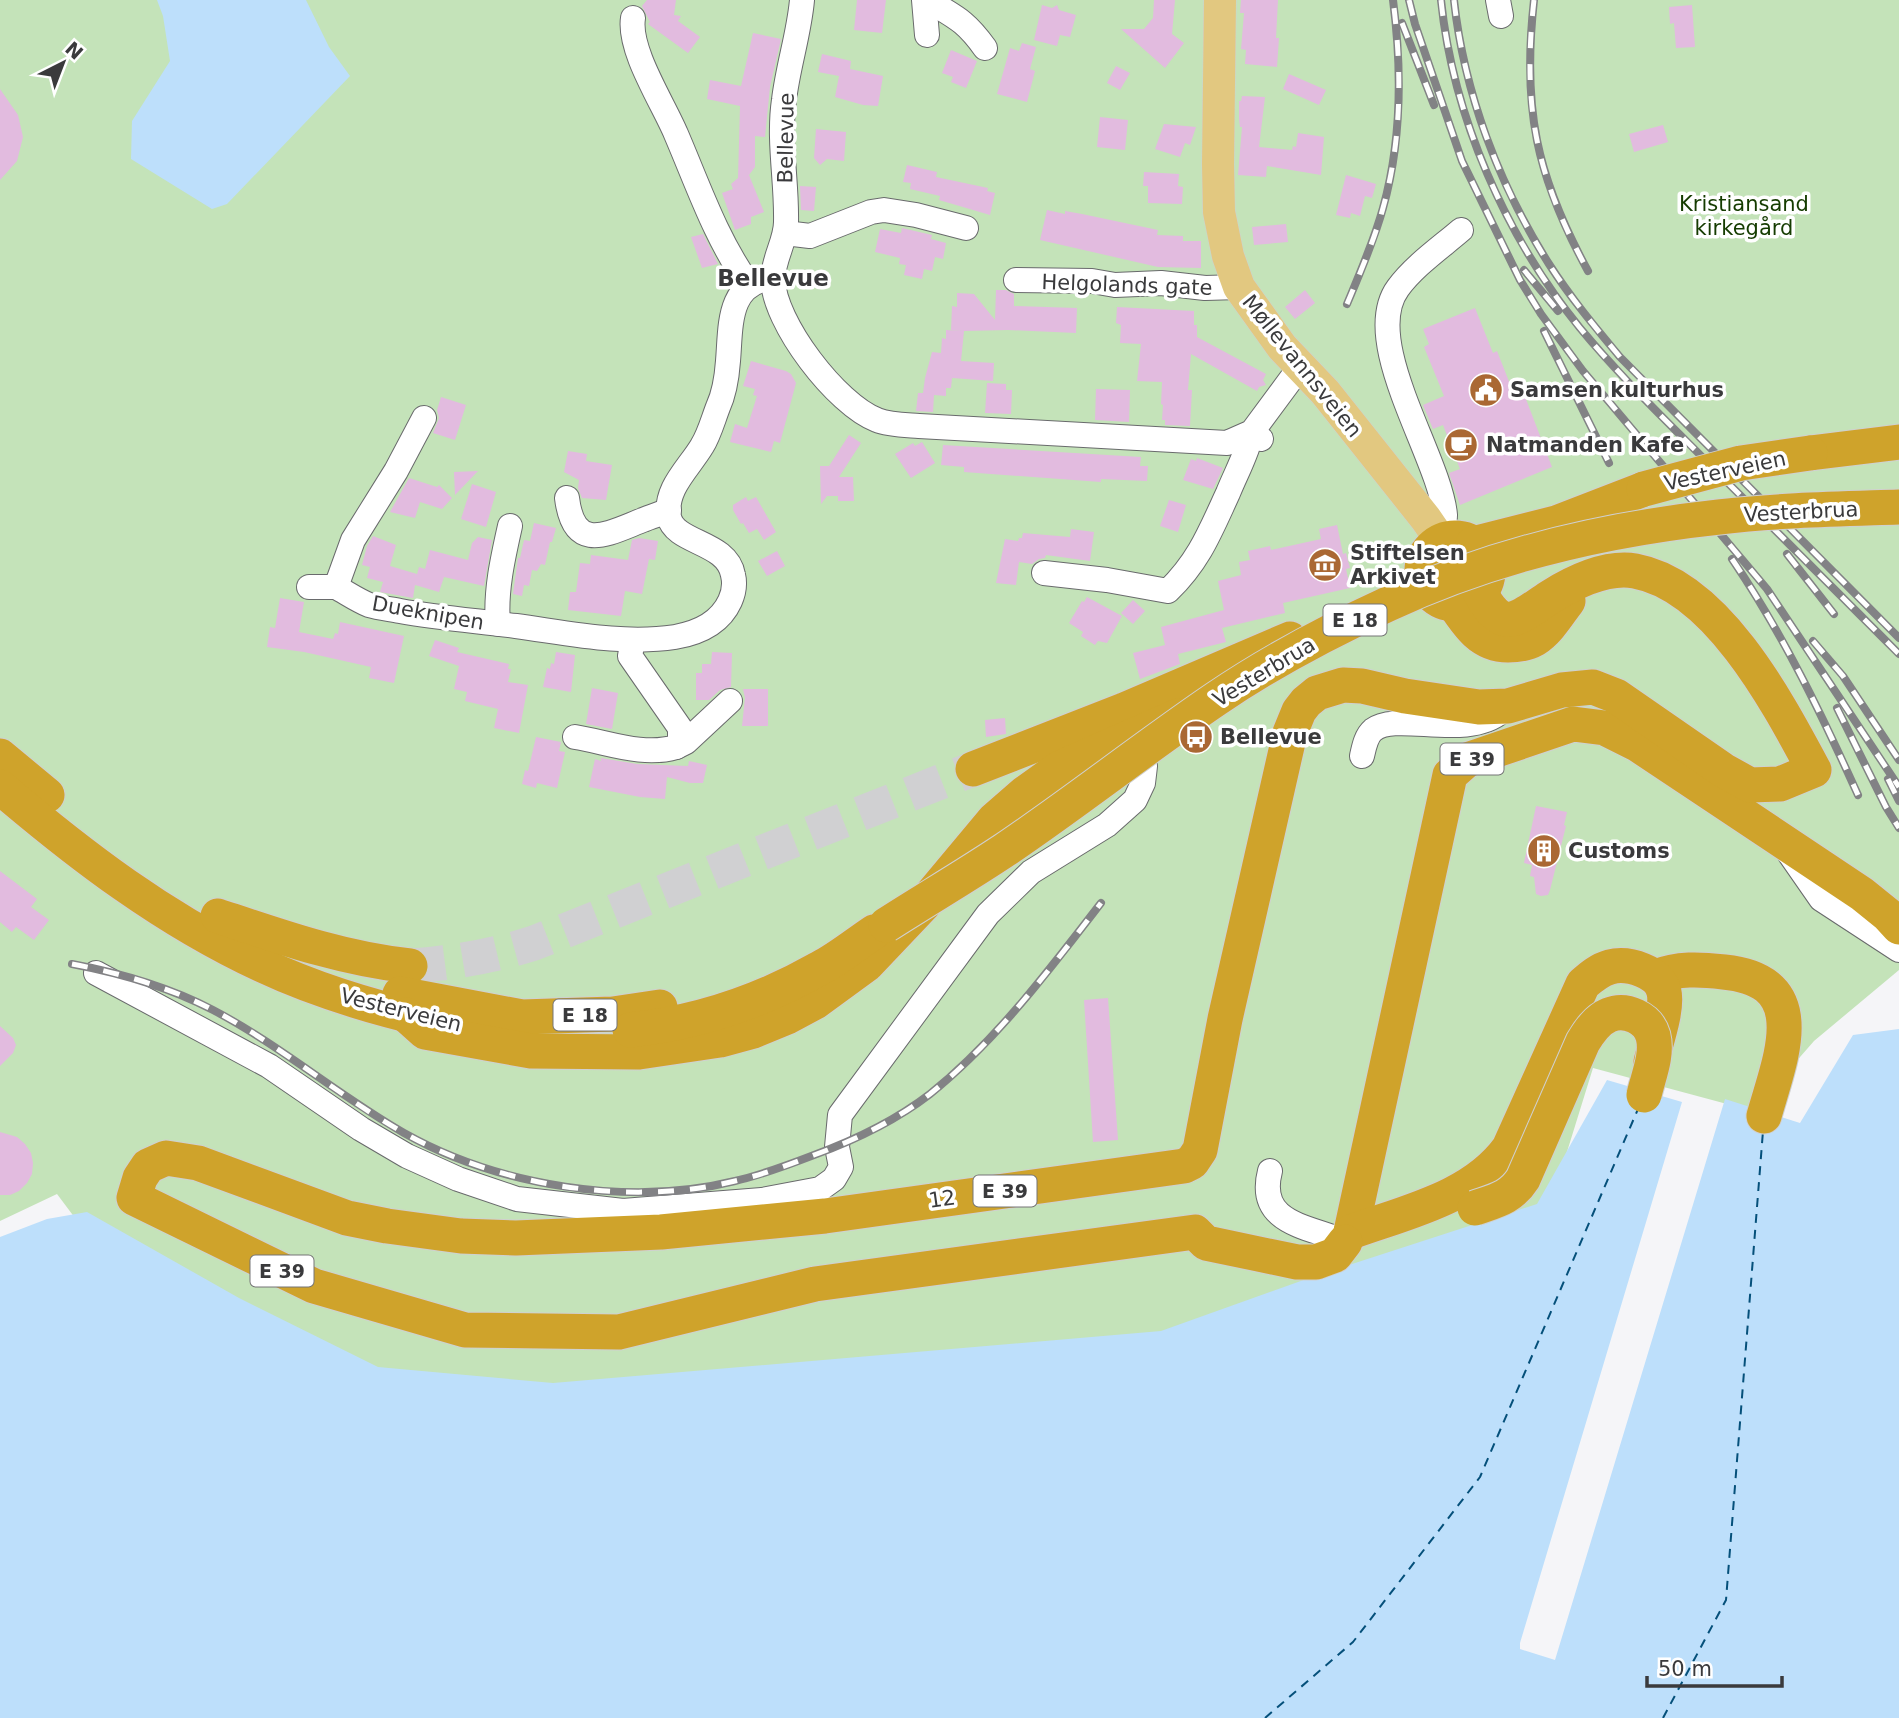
<svg xmlns="http://www.w3.org/2000/svg" width="1899" height="1718" font-family="'DejaVu Sans',sans-serif">
<style>
.green{fill:#c4e3b9}
.water{fill:#bddffb}
.lines{fill:none;stroke-linecap:round;stroke-linejoin:round}
.ferry{stroke:#05507a;stroke-width:2;stroke-dasharray:9 7;stroke-linecap:butt}
.building{fill:#e2bbdf}
.highway-tunnel{stroke:#d0d0d2;stroke-width:35;stroke-dasharray:35 18;stroke-linecap:butt}
.minor-casing{stroke:#696a6c;stroke-width:26}
.major-casing{stroke:#d0d0d0;stroke-width:33}
.highway-casing{stroke:#d0d0d0;stroke-width:37}
.minor{stroke:#fff;stroke-width:24}
.major{stroke:#e2c880;stroke-width:32}
.highway{stroke:#cfa32b;stroke-width:35}
.rail-casing{stroke:#828285;stroke-width:8}
.rail{stroke:#fff;stroke-width:5;stroke-dasharray:16;stroke-linecap:butt}
.highway-bridge-casing{stroke:#d0d0d0;stroke-width:37;stroke-linecap:butt}
.highway-bridge{stroke:#cfa32b;stroke-width:35}
.labels{text-anchor:middle;stroke-width:7;stroke-linejoin:round;paint-order:stroke}
.shield{fill:#fff;stroke:#757576;stroke-width:2}
.shield-label{font-size:19px;font-weight:bold;fill:#3a3a3c}
.street-label{font-size:21px;fill:#3a3a3c;stroke:#fff}
.park-label{font-size:21px;fill:#153c01;stroke:#fff}
.poi-label{font-size:21px;font-weight:bold;fill:#3a3a3c;stroke:#fff;text-anchor:start}
.neighbourhood-label{font-size:23px;font-weight:bold;fill:#3a3a3c;stroke:#fff}
</style>
<rect width="100%" height="100%" fill="#f5f5f8"/>
<!-- green -->
<polygon class="green" points="0,0 1899,0 1899,970 1814,1041 1753,1111 1593,1068 1548,1213 1140,1340 569,1400 383,1377 81,1226 57,1194 0,1221"/>
<!-- water -->
<g class="water">
<polygon points="157,0 306,0 329,47 350,76 227,204 212,209 131,159 132,121 170,61 163,16"/>
<polygon points="1899,1029 1899,1718 0,1718 0,1237 47,1219 87,1212 239,1298 378,1367 553,1383 1161,1331 1312,1277 1537,1204 1607,1080 1682,1102 1520,1643 1520,1649 1555,1660 1725,1099 1800,1123 1853,1035"/>
</g>
<g class="lines">
<!-- ferry -->
<g class="ferry">
<polyline points="1265,1718 1353,1642 1480,1477 1638,1109"/>
<polyline points="1663,1718 1726,1600 1763,1131"/>
</g>
</g>
<!-- building -->
<g class="building">
<polygon points="647,0 676,0 674,15 681,16 678,21 700,37 688,53 648,24 650,22 642,6"/>
<polygon points="857,0 886,0 882,33 854,30"/>
<polygon points="1154,0 1175,0 1172,34 1184,43 1165,68 1121,29 1144,29 1153,18"/>
<polygon points="1241,0 1278,0 1276,38 1279,38 1277,67 1245,64 1246,50 1241,49 1244,13 1240,13"/>
<polygon points="1042,5 1052,8 1057,5 1059,10 1076,15 1070,37 1060,35 1057,46 1034,40"/>
<polygon points="1692,5 1695,47 1676,48 1674,23 1670,24 1669,7"/>
<polygon points="753,33 781,39 770,87 765,137 755,136 755,167 749,175 764,212 751,217 751,224 735,230 722,193 733,189 731,184 738,178 740,106 707,99 710,80 741,86"/>
<polygon points="1022,43 1036,47 1030,69 1035,71 1027,102 997,94 1010,48 1019,51"/>
<polygon points="951,50 977,61 966,88 951,82 953,77 942,73"/>
<polygon points="822,54 851,61 850,69 883,76 878,106 863,105 835,97 839,76 818,72"/>
<polygon points="1116,66 1130,73 1120,90 1107,83"/>
<polygon points="1289,74 1326,90 1319,105 1283,89"/>
<polygon points="0,89 18,115 23,137 17,161 0,180"/>
<polygon points="1242,96 1265,97 1259,147 1292,150 1293,146 1296,147 1298,133 1324,137 1321,175 1267,166 1266,177 1238,175 1242,127 1240,127 1239,119 1239,101 1241,101"/>
<polygon points="1100,117 1128,120 1125,150 1097,147"/>
<polygon points="1164,124 1196,127 1190,145 1185,143 1180,157 1155,149"/>
<polygon points="1663,125 1668,142 1634,152 1629,134"/>
<polygon points="816,129 846,132 844,161 827,159 820,165 814,158"/>
<polygon points="907,165 937,172 936,177 988,188 987,191 995,193 990,215 939,200 940,196 910,189 911,183 903,182"/>
<polygon points="1144,172 1179,174 1178,186 1183,187 1182,204 1148,203 1148,186 1143,186"/>
<polygon points="1346,175 1376,184 1372,198 1365,196 1360,216 1351,213 1350,218 1336,215"/>
<polygon points="800,186 816,187 814,211 801,210"/>
<polygon points="1047,210 1065,214 1065,211 1082,214 1158,230 1157,235 1183,236 1183,241 1201,241 1201,268 1158,267 1040,240"/>
<polygon points="1286,224 1288,242 1254,245 1252,227"/>
<polygon points="902,228 932,235 931,239 946,243 943,259 935,257 932,271 924,269 922,279 904,275 906,265 899,264 900,258 875,252 880,229 901,233"/>
<polygon points="703,234 718,264 702,268 691,237"/>
<polygon points="996,290 1006,290 1014,294 1014,306 1077,308 1076,333 1008,330 964,331 961,361 994,363 993,381 952,378 951,388 946,388 946,396 934,395 933,412 916,411 918,393 923,393 925,378 932,352 941,353 942,338 946,339 946,330 963,331 951,330 952,306 957,307 957,293 974,294 995,320"/>
<polygon points="1305,290 1315,303 1295,319 1285,307"/>
<polygon points="1117,307 1194,311 1194,325 1197,325 1197,337 1266,374 1263,380 1266,385 1259,387 1257,391 1191,354 1188,390 1192,390 1190,426 1165,425 1165,420 1162,420 1163,405 1161,404 1162,382 1137,381 1141,344 1120,343 1121,325 1116,323"/>
<polygon points="1475,308 1493,353 1497,351 1510,384 1519,381 1552,467 1460,505 1449,473 1460,469 1443,425 1433,429 1423,405 1444,396 1424,347 1429,344 1423,329"/>
<polygon points="751,361 786,371 791,374 796,383 780,443 774,441 771,452 730,442 735,424 747,428 757,396 753,395 755,389 743,386"/>
<polygon points="987,383 1006,384 1006,390 1012,390 1011,414 985,413"/>
<polygon points="1096,389 1130,390 1129,422 1095,420"/>
<polygon points="441,397 466,405 455,440 433,433 439,418 437,410"/>
<polygon points="849,435 861,443 839,477 853,477 854,501 838,501 838,496 827,496 821,504 820,466 829,466"/>
<polygon points="922,442 935,463 911,478 895,454 913,443 915,446"/>
<polygon points="943,445 1141,457 1140,466 1148,466 1147,481 1101,479 1101,482 964,472 964,467 941,465"/>
<polygon points="568,451 587,454 586,461 612,465 606,500 582,498 578,488 579,480 564,472"/>
<polygon points="1197,458 1223,468 1213,489 1183,480 1191,459 1196,461"/>
<polygon points="478,471 455,495 454,472"/>
<polygon points="409,478 437,487 439,485 452,498 442,509 420,502 415,518 390,512"/>
<polygon points="472,484 496,492 486,527 461,519"/>
<polygon points="746,497 748,501 756,497 776,532 764,540 757,529 749,533 743,523 741,524 733,510 733,505"/>
<polygon points="1169,500 1186,505 1178,532 1160,526"/>
<polygon points="534,523 556,528 552,542 550,542 545,565 541,564 537,571 532,570 529,586 524,585 522,596 513,594 518,558 520,558 524,540 530,541"/>
<polygon points="1337,525 1343,554 1346,553 1350,568 1346,569 1350,588 1283,603 1285,613 1222,628 1226,642 1178,654 1180,664 1140,679 1133,653 1165,645 1161,627 1224,610 1218,581 1241,575 1239,562 1250,560 1248,551 1270,546 1271,550 1321,539 1319,529"/>
<polygon points="1071,529 1094,532 1090,561 1046,555 1045,558 1039,559 1032,564 1019,562 1016,585 996,583 1005,539 1018,541 1019,538 1022,538 1023,533 1070,537"/>
<polygon points="373,536 396,545 390,566 417,574 416,578 419,567 425,569 430,550 468,560 472,543 478,537 492,540 484,586 444,577 439,592 415,585 413,598 380,592 383,582 367,578 370,567 362,565 367,546"/>
<polygon points="639,538 658,541 655,560 649,559 642,594 625,591 621,616 568,610 570,592 576,592 580,563 590,564 591,555 628,560 632,540"/>
<polygon points="777,551 785,566 767,576 758,561"/>
<polygon points="1087,597 1122,616 1107,643 1098,641 1095,645 1081,636 1083,632 1069,623 1082,601 1084,602"/>
<polygon points="280,598 304,602 299,632 333,639 335,633 338,634 340,622 404,636 394,683 369,678 371,667 304,652 267,647 270,627 275,628"/>
<polygon points="1133,600 1145,611 1133,624 1121,613"/>
<polygon points="435,640 459,648 457,652 509,664 508,669 511,669 508,682 528,685 519,733 494,728 498,709 465,701 467,692 454,689 459,666 429,656"/>
<polygon points="556,652 575,655 571,692 543,687 547,668 550,669 551,663 554,664"/>
<polygon points="712,652 732,653 731,687 720,690 709,700 696,700 696,673 702,673 702,664 711,664"/>
<polygon points="592,688 618,693 612,729 586,724"/>
<polygon points="743,689 768,689 768,726 742,726 745,698"/>
<polygon points="1005,718 1006,734 986,737 985,720"/>
<polygon points="536,737 561,742 559,751 565,752 557,788 537,783 536,788 522,784 525,770 528,771"/>
<polygon points="601,758 637,764 688,766 689,761 707,765 703,783 690,783 667,777 665,799 640,797 589,787 595,759 601,761"/>
<polygon points="1536,806 1567,812 1564,825 1566,826 1550,890 1548,895 1541,896 1536,894 1534,877 1530,876 1532,865 1524,863"/>
<polygon points="0,871 37,899 31,907 49,920 34,940 16,927 12,932 0,922"/>
<polygon points="1108,998 1118,1140 1093,1142 1084,1000"/>
<polygon points="0,1026 13,1038 16,1045 13,1053 0,1066"/>
<polygon points="0,1132 17,1137 25,1144 31,1153 33,1163 32,1174 27,1183 19,1191 10,1195 0,1195"/>
</g>
<g class="lines">
<!-- highway-tunnel -->
<path class="highway-tunnel" d="M 410,966 C 453,963 493,956 534,943 L 973,769"/>
<!-- minor casing -->
<g class="minor-casing">
<g id="minor">
<path d="M 802,0 C 799,34 788,66 784,100 C 778,141 787,181 786,222 C 786,241 773,259 773,279 C 773,322 837,405 877,420 C 889,425 905,425 919,426 L 1227,443 L 1252,432 L 1300,367"/>
<polyline points="924,0 927,35"/>
<path d="M 927,0 C 955,17 965,20 985,48"/>
<polyline points="1498,0 1501,16"/>
<path d="M 633,18 C 628,50 663,103 676,134 C 698,185 716,239 749,285"/>
<polyline points="785,233 810,236 871,212 884,210 916,215 966,228"/>
<polyline points="1016,280 1092,281 1115,285 1161,283 1205,288 1239,287"/>
<path d="M 567,498 C 574,554 607,534 643,520 C 652,516 661,514 669,510"/>
<path d="M 1441,541 C 1442,533 1445,523 1445,515 C 1440,457 1359,341 1398,288 C 1414,266 1440,248 1461,230"/>
<path d="M 1044,573 L 1107,580 L 1168,591 C 1199,561 1210,532 1228,493 C 1236,473 1247,454 1252,432 L 1261,439"/>
<polyline points="309,587 336,587"/>
<path d="M 336,587 C 347,593 357,600 369,605 C 379,608 390,609 400,611 C 439,618 478,621 516,626 C 568,633 623,645 675,637 C 698,633 720,623 730,601 C 734,592 735,583 733,575 C 727,541 675,544 669,517 C 664,489 689,468 702,446 C 709,435 713,420 718,407 C 724,394 727,375 728,361 C 731,326 727,282 773,278"/>
<polyline points="336,587 353,540 396,471 424,418"/>
<path d="M 498,624 C 495,592 503,557 510,526"/>
<path d="M 575,737 C 607,742 643,757 676,747 L 680,740 L 680,728 L 630,656 L 633,640"/>
<polyline points="676,747 686,742 730,701"/>
<path d="M 1362,756 C 1364,747 1366,736 1373,730 C 1397,711 1466,741 1502,711"/>
<polyline points="1789,853 1821,899 1899,950"/>
<polyline points="96,973 269,1066 361,1129 407,1156 458,1179 517,1199 623,1211 762,1200 820,1189 834,1179 841,1167 837,1147 840,1115 988,914 1031,872 1107,825 1135,800 1143,783 1145,766 1137,740"/>
<path d="M 1270,1171 C 1256,1225 1310,1226 1345,1242"/>
</g>
</g>
<!-- major casing -->
<g class="major-casing">
<polyline id="major" points="1220,0 1218,164 1219,212 1228,256 1239,287 1282,347 1325,392 1426,519 1441,541"/>
</g>
<!-- highway casing -->
<g class="highway-casing">
<g id="highway">
<polyline points="1810,453 1899,442"/>
<circle cx="1455" cy="571" r="33"/>
<polyline points="1473,544 1556,523 1644,489"/>
<path d="M 1454,604 C 1468,625 1481,645 1508,645 C 1517,645 1528,643 1535,639 C 1549,630 1558,614 1568,601"/>
<polyline points="0,756 47,795"/>
<polyline points="973,769 1124,710 1290,639"/>
<path d="M 0,787 C 81,856 165,920 262,965 C 315,990 372,1007 428,1020"/>
<path d="M 218,916 C 281,937 343,959 410,966"/>
<path d="M 1655,977 C 1679,968 1699,969 1724,972 C 1815,981 1780,1058 1764,1116"/>
<polyline points="400,994 522,1017 613,1014 660,1007"/>
<polyline points="406,1015 425,1032 531,1051 639,1052 720,1040 753,1031 787,1017 815,1002 867,964 923,905 994,820 1025,793 1060,768 1178,716"/>
<path d="M 630,1030 C 696,1023 762,1001 820,968 C 839,958 856,944 874,932"/>
<polyline points="1351,1232 1450,775 1467,760 1573,724 1605,728 1637,744 1862,894 1888,915 1899,927"/>
<path d="M 1351,1232 C 1406,1212 1473,1198 1509,1148 L 1583,984 C 1591,977 1599,970 1610,967 C 1628,962 1660,972 1664,992 C 1668,1009 1655,1045 1651,1062"/>
<path d="M 1345,1242 L 1335,1255 L 1316,1262 L 1297,1262 L 1206,1243 L 1195,1232 L 815,1284 L 619,1332 L 465,1330 L 314,1286 L 134,1198 L 140,1178 L 148,1166 L 166,1158 L 198,1163 L 347,1218 L 387,1226 L 461,1236 L 516,1238 L 661,1232 L 825,1216 L 1184,1166 L 1192,1162 L 1200,1150 L 1225,1019 L 1290,733 L 1299,711 L 1306,702 L 1317,693 L 1343,685 L 1362,686 L 1405,696 L 1479,707 L 1508,706 L 1562,690 L 1593,687 L 1616,696 L 1723,770 L 1750,785 L 1780,784 L 1814,770 C 1778,703 1717,586 1635,571 C 1606,566 1574,582 1550,597 C 1519,617 1503,637 1480,592"/>
</g>
</g>
<!-- minor -->
<use href="#minor" class="minor"/>
<!-- major -->
<use href="#major" class="major"/>
<!-- highway -->
<use href="#highway" class="highway"/>
<!-- rail casing -->
<g class="rail-casing">
<g id="rail">
<polyline points="1409,0 1415,24 1462,161 1520,280 1541,314 1583,371 1767,589 1899,787"/>
<path d="M 1441,0 C 1453,117 1506,237 1580,328 C 1623,380 1672,426 1719,474 C 1779,534 1839,594 1899,654"/>
<path d="M 1454,0 C 1464,93 1499,185 1549,264 C 1570,297 1595,327 1620,357 L 1899,638"/>
<path d="M 1534,0 C 1522,108 1536,176 1588,271"/>
<polyline points="1402,23 1434,105"/>
<polyline points="1524,270 1558,311"/>
<path d="M 1347,304 C 1360,273 1374,241 1383,208 C 1402,140 1402,69 1393,0"/>
<polyline points="1544,331 1609,463"/>
<polyline points="1787,554 1834,614"/>
<path d="M 1732,559 C 1783,634 1821,713 1858,795"/>
<polyline points="1813,641 1843,676 1899,760"/>
<polyline points="1837,708 1886,807 1899,828"/>
<polyline points="1888,779 1899,801"/>
<path d="M 72,964 C 120,973 169,987 213,1010 C 280,1045 339,1096 404,1133 C 498,1186 630,1207 735,1181 C 762,1175 788,1165 814,1155 C 855,1140 895,1121 930,1094 C 997,1040 1049,970 1101,903"/>
</g>
</g>
<!-- rail -->
<use href="#rail" class="rail"/>
<!-- highway-bridge casing -->
<g class="highway-bridge-casing">
<g id="highway-bridge">
<polyline points="1644,489 1741,463 1810,453"/>
<path d="M 886,925 C 925,900 966,876 1005,850 C 1076,802 1144,748 1216,699 C 1269,663 1329,631 1388,604 C 1491,556 1607,529 1719,517 C 1779,510 1839,509 1899,507"/>
<path d="M 1475,1208 C 1495,1201 1511,1198 1523,1179 L 1583,1042 C 1589,1032 1597,1020 1609,1015 C 1626,1008 1648,1018 1653,1036 C 1658,1055 1648,1077 1644,1095"/>
</g>
</g>
<!-- highway-bridge -->
<use href="#highway-bridge" class="highway-bridge"/>
</g>
<!-- icons -->
<defs>
<g id="civic-disc" transform="scale(1.75)"><circle r="9.5" fill="#aa6833" stroke="#fff"/><path d="M-.6-6.5H3V-4.5H.6V-3L4-1V1h2V6H-6V1h2V-1L-.6-3ZM-1.2 2.5V6h2.4V2.5Z" fill="#fff"/></g>
<g id="cafe-disc" transform="scale(1.75)"><circle r="9.5" fill="#aa6833" stroke="#fff"/><path d="M-5.5-4.5H6V0H3Q3 3.5 0 3.5H-2.5Q-5.5 3.5-5.5 0ZM3-3.2v2h1.7v-2ZM-6 4.5H4V6H-6Z" fill="#fff"/></g>
<g id="museum-disc" transform="scale(1.75)"><circle r="9.5" fill="#aa6833" stroke="#fff"/><path d="M0-6L6-3V-2H-6V-3ZM-5-1h2V3h-2ZM-1-1h2V3h-2ZM3-1h2V3H3ZM-6 4H6V6H-6Z" fill="#fff"/></g>
<g id="bus-disc" transform="scale(1.75)"><circle r="9.5" fill="#aa6833" stroke="#fff"/><path d="M-5-6H5V4H4V6H2V4H-2V6H-4V4H-5ZM-3.5-4V0h7V-4ZM-3.5 1.2v1.5H-2V1.2ZM2 1.2v1.5H3.5V1.2Z" fill="#fff"/></g>
<g id="building-disc" transform="scale(1.75)"><circle r="9.5" fill="#aa6833" stroke="#fff"/><path d="M-4-6H4V6H1V3H-1V6H-4ZM-2.5-4.3h1.7v1.8h-1.7ZM.8-4.3h1.7v1.8H.8ZM-2.5-1h1.7V.8h-1.7ZM.8-1h1.7V.8H.8Z" fill="#fff"/></g>
</defs>
<g fill-rule="evenodd">
<use href="#civic-disc" x="1486" y="390"/>
<use href="#cafe-disc" x="1461" y="445"/>
<use href="#museum-disc" x="1325" y="565"/>
<use href="#bus-disc" x="1196" y="737"/>
<use href="#building-disc" x="1544" y="851"/>
</g>
<g class="labels">
<!-- shield labels -->
<g class="shield">
<rect x="1323.5" y="604.5" width="63" height="31" rx="5"/>
<rect x="1440.5" y="743.5" width="63" height="31" rx="5"/>
<rect x="553.5" y="999.5" width="63" height="31" rx="5"/>
<rect x="973.5" y="1175.5" width="63" height="31" rx="5"/>
<rect x="250.5" y="1255.5" width="63" height="31" rx="5"/>
</g>
<g class="shield-label">
<text x="1355" y="627">E 18</text>
<text x="1472" y="766">E 39</text>
<text x="585" y="1022">E 18</text>
<text x="1005" y="1198">E 39</text>
<text x="282" y="1278">E 39</text>
</g>
<!-- street labels -->
<g class="street-label">
<text transform="translate(786 138) rotate(-89)" y="7">Bellevue</text>
<text transform="translate(1127 285) rotate(2)" y="7">Helgolands gate</text>
<text transform="translate(1302 366) rotate(51)" y="7">Møllevannsveien</text>
<text transform="translate(1725 471) rotate(-12)" y="7">Vesterveien</text>
<text transform="translate(1801 512) rotate(-3)" y="7">Vesterbrua</text>
<text transform="translate(428 613) rotate(10)" y="7">Dueknipen</text>
<text transform="translate(1264 672) rotate(-31)" y="7">Vesterbrua</text>
<text transform="translate(401 1010) rotate(14)" y="7">Vesterveien</text>
<text transform="translate(942 1199) rotate(-8)" y="7">12</text>
</g>
<!-- park labels -->
<g class="park-label">
<text x="1744" y="211">Kristiansand<tspan x="1744" dy="24">kirkegård</tspan></text>
</g>
<!-- poi labels -->
<g class="poi-label">
<text x="1510" y="397">Samsen kulturhus</text>
<text x="1486" y="452">Natmanden Kafe</text>
<text x="1350" y="560">Stiftelsen<tspan x="1350" dy="24">Arkivet</tspan></text>
<text x="1220" y="744">Bellevue</text>
<text x="1568" y="858">Customs</text>
</g>
<!-- neighbourhood labels -->
<g class="neighbourhood-label">
<text x="773" y="286">Bellevue</text>
</g>
</g>
<!-- north arrow -->
<g transform="translate(63 63) rotate(42)" stroke="#ffffff" stroke-width="5" paint-order="stroke">
<path d="M0-5L12 26L0 18L-12 26Z" fill="#3a3a3c"/>
<text y="-10" font-size="19" font-weight="bold" text-anchor="middle" fill="#3a3a3c">N</text>
</g>
<!-- scale -->
<path d="M1647 1676v10h135v-10" fill="none" stroke="#3a3a3c" stroke-width="3.5"/>
<text x="1658" y="1676" font-size="21" fill="#3a3a3c" stroke="#ffffff" stroke-width="5" paint-order="stroke">50 m</text>
</svg>
